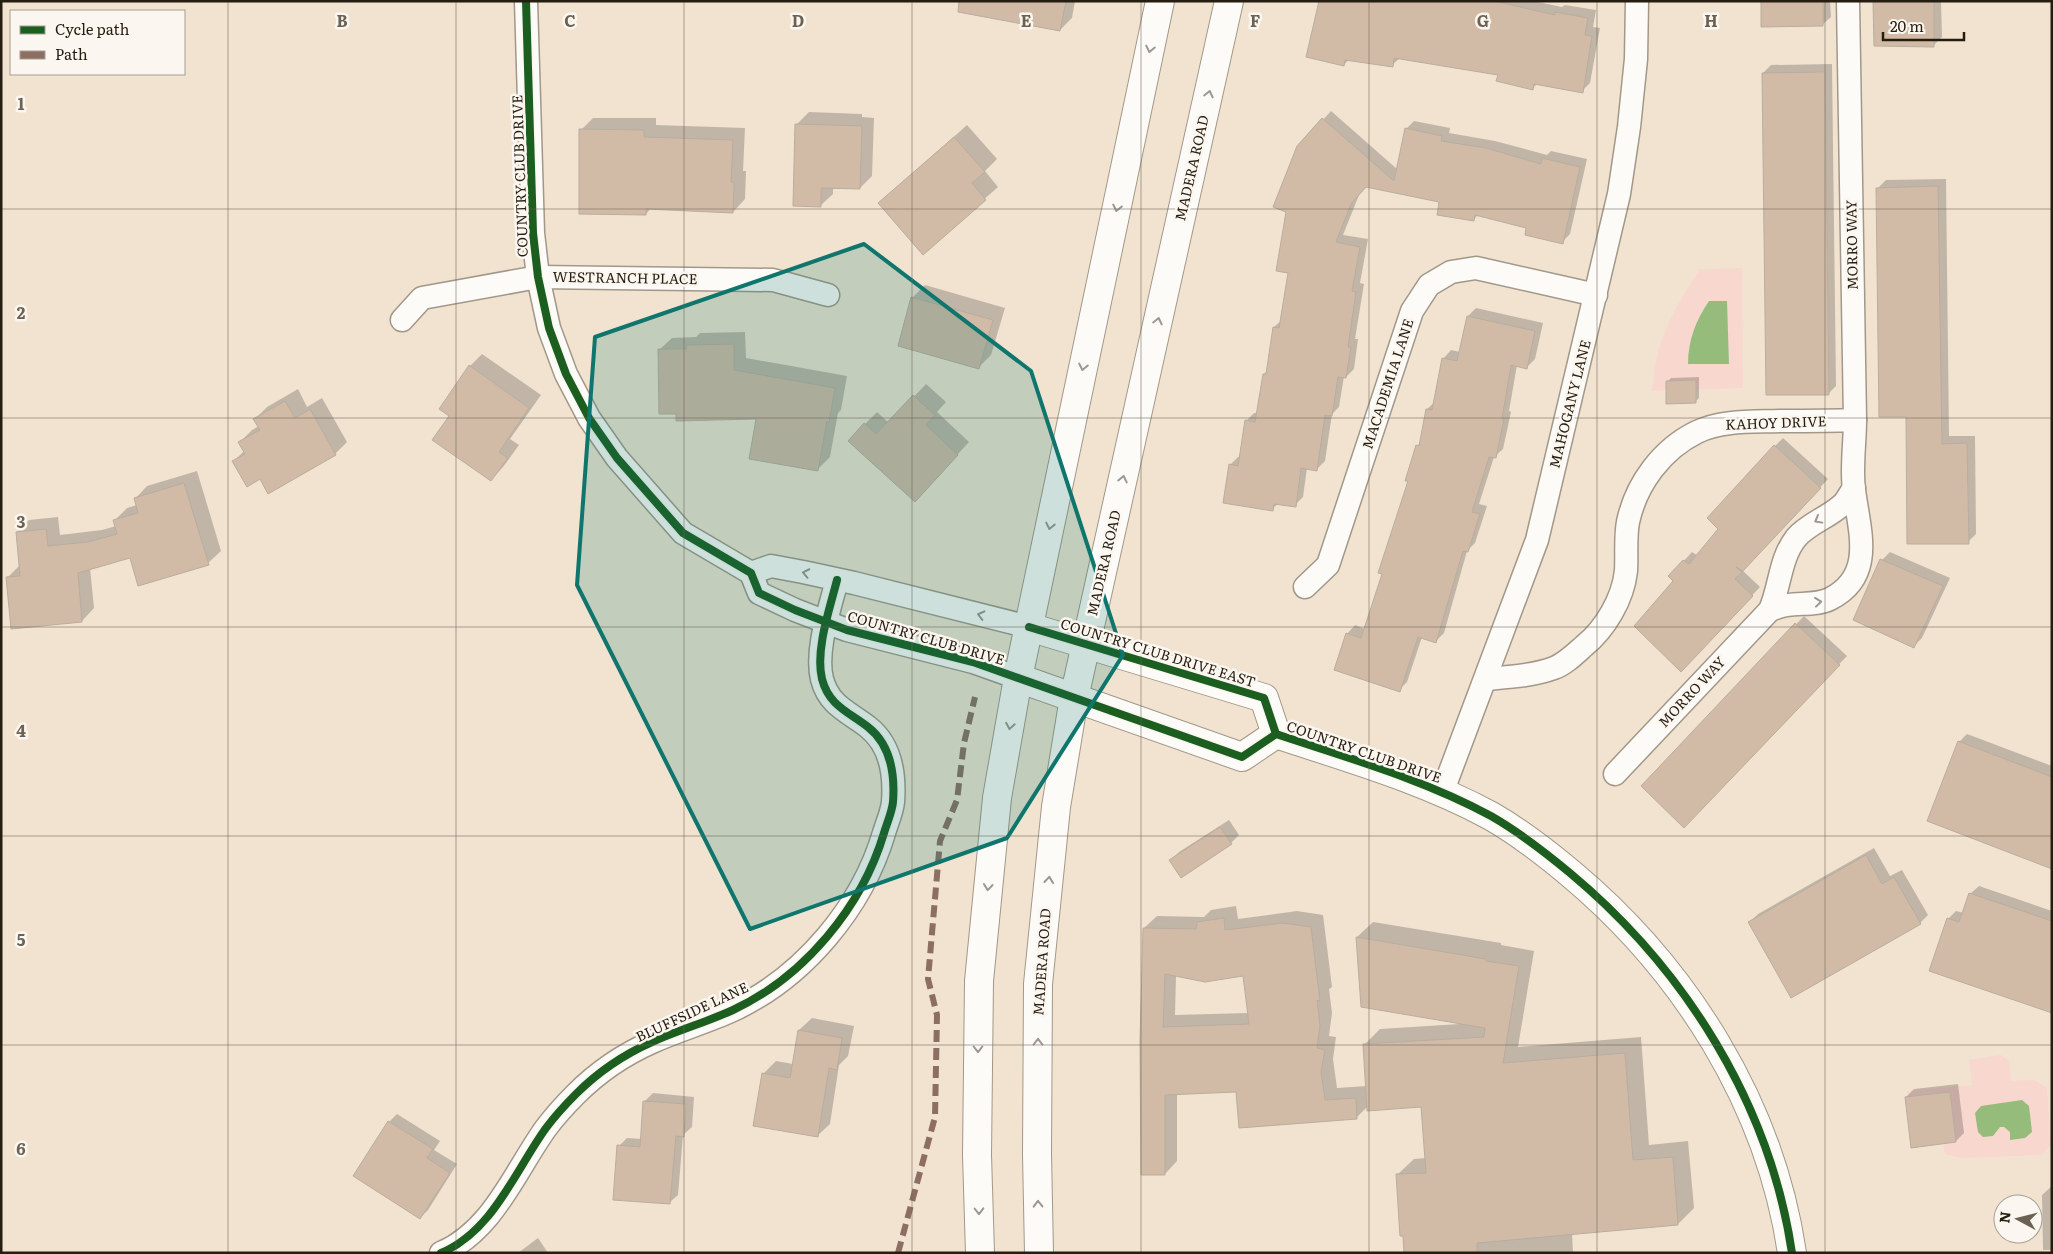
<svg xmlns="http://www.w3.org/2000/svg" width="2053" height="1254" font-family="Literata,serif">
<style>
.green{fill:#f8d7cf}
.water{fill:#96bc7c}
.shadow{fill:#0003;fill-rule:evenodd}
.building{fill:#d2bba6;stroke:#b9ad9f;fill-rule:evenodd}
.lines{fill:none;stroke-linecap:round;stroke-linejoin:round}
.street-casing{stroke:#a29889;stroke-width:25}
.secondary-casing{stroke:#a29889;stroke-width:30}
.street{stroke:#fdfbf8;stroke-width:22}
.secondary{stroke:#fdfbf8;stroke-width:28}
.quiet{stroke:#8d6e63;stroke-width:6;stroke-dasharray:12 6;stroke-linecap:butt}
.cycleway-casing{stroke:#fbf6ef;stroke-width:11}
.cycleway{stroke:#1b5e20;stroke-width:8}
.oneway{stroke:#9c9790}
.marked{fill:#0f766e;fill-opacity:0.2;stroke:#0f766e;stroke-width:4;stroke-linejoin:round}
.grid{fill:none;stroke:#6c6253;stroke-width:1;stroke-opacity:0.55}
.labels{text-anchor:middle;stroke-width:5;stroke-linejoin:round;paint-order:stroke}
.street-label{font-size:14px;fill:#251d10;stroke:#fbf6ef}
.grid-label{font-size:16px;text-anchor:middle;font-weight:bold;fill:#6c6253;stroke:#fbf6ef;stroke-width:5;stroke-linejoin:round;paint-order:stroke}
</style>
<rect width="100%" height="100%" fill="#f1e3d0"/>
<!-- green -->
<g class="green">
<path d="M 1742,268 L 1743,388 L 1652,391 C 1654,381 1654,370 1656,360 C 1663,328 1682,296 1700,269 Z"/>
<polygon points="2001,1055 2009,1061 2011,1081 2034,1080 2047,1088 2051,1145 2042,1155 1960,1158 1945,1154 1943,1144 1956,1142 1950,1092 1908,1097 1907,1091 1972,1085 1969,1060"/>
</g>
<!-- water -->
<g class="water">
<path d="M 1709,301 L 1727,301 L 1729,364 L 1688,364 C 1688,340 1696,320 1709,301 Z"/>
<polygon points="2022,1100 2029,1106 2032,1132 2025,1138 2010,1140 2010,1132 2004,1127 2000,1127 1993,1136 1983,1137 1978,1132 1975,1113 1981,1106"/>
</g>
<!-- shadow -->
<g class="shadow">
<polygon points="996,1 1075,1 1072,18 1060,30"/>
<polygon points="1320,1 1533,1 1562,7 1565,5 1596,10 1593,27 1600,28 1590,83 1582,91 1537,84 1533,88 1499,74 1400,58 1392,65 1349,59 1344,65"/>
<polygon points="1762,1 1830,1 1831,17 1822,25"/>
<polygon points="1874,1 1941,1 1942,37 1934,45"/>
<polygon points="1832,64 1836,386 1828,394 1763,73 1771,65"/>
<polygon points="1331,111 1397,169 1406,129 1414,121 1450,128 1449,133 1495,141 1547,155 1551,151 1587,159 1570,234 1562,242 1528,228 1478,215 1474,219 1440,201 1367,185 1359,195 1343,235 1368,239 1360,283 1364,284 1355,339 1358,339 1354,369 1346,377 1344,376 1339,407 1332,414 1325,461 1317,469 1307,468 1303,497 1295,505 1279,503 1272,509 1230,465 1238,457 1240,457 1246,421 1254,413 1258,413 1264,374 1267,371 1274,327 1282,320 1289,272 1298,147"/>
<polygon points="809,112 862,114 862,117 874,118 872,176 860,188 833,187 833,194 820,206 796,125"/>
<polygon points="593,118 656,118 656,125 745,128 743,171 746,171 745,199 733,212 651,208 646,214 581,130"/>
<polygon points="967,125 997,159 985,171 998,187 923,253 880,203"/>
<polygon points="1946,179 1949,436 1975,436 1976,534 1968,542 1907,416 1878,188 1886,180"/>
<polygon points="925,285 1005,308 991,355 979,367 912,298"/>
<polygon points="1476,308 1543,323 1535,359 1527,367 1517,365 1509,411 1511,412 1503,449 1494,457 1479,504 1487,506 1475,543 1467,551 1444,633 1436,641 1422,637 1407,682 1399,690 1347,634 1355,625 1365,629 1384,573 1417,446 1421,442 1427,409 1435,402 1443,359 1451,350 1460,352 1468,316"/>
<polygon points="745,332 746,358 847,376 841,410 838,413 830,457 818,469 757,418 677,413 659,350 672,338 696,337 700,333"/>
<polygon points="482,354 541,395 510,439 519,445 503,467 491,480 451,415 470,366"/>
<polygon points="1699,377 1699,398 1695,402 1667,382 1671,378"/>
<polygon points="926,384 946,402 937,412 969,442 927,488 865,424 877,412 889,423"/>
<polygon points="298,389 307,407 322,398 347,442 335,454 260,478 233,462 244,451 239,443 252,430 259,426 255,419 267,407"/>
<polygon points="1783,438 1828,479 1742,570 1760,587 1689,662 1675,581 1670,576 1692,552 1698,556 1720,529 1775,446"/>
<polygon points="197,471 221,551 208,563 131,556 90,568 94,608 82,621 7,578 20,565 17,532 29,520 58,517 60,535 102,530 116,526 114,521 127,508 137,505 135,499 147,486"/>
<polygon points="1890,552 1950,578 1922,638 1914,646 1882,560"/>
<polygon points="1804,616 1847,656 1684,826 1642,786"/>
<polygon points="1967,734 2052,766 2052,867 1959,742"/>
<polygon points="1229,820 1239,835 1231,843 1171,860 1179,852"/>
<polygon points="1874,848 1890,876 1902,870 1928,915 1920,923 1750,922 1758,914"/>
<polygon points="1979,886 2052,911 2052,1012 1948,919 1956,911 1964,913 1970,894"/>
<path d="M 1236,906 L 1238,919 L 1297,911 L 1323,915 L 1332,987 L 1329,989 L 1332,1013 L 1329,1036 L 1336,1037 L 1333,1059 L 1337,1088 L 1367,1086 L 1364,1045 L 1380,1029 L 1460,1024 L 1357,937 L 1373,922 L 1501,943 L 1501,945 L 1534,951 L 1518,1047 L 1641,1037 L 1649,1145 L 1688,1141 L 1694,1208 L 1678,1224 L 1572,1233 L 1573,1253 L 1406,1253 L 1397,1175 L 1414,1159 L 1426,1158 L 1423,1106 L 1368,1106 L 1357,1117 L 1237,1091 L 1177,1093 L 1177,1161 L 1165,1174 L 1144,928 L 1157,916 L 1204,917 L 1211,910 ZM 1176,975 L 1244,975 L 1248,1013 L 1175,1015 Z"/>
<polygon points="812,1018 854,1026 848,1056 839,1065 830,1124 817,1136 763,1074 776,1061 793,1064 799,1030"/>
<polygon points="1958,1084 1964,1133 1956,1141 1906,1097 1914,1089"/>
<polygon points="653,1093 694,1097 692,1127 683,1135 678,1195 669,1203 619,1146 627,1138 642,1139 645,1101"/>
<polygon points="397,1114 440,1141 434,1150 457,1164 428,1210 420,1218 355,1176 389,1122"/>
<polygon points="2052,1186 2052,1250 2043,1250 2042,1195"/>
<polygon points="538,1238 548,1253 518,1253"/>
</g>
<!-- building -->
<g class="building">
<polygon points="959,1 1066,1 1060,31 958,12"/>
<polygon points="1319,1 1494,1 1555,15 1555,12 1588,18 1585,35 1592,36 1583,93 1534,84 1533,90 1496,81 1498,75 1394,58 1393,67 1345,60 1344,66 1306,57"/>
<polygon points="1761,1 1823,1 1823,26 1761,27"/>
<polygon points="1873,1 1934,1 1934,47 1874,46"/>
<polygon points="1825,72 1829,395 1766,395 1762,73"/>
<polygon points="1322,118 1394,181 1405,128 1442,136 1441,141 1486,148 1541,164 1542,158 1580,167 1563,244 1525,235 1526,228 1475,215 1474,221 1437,215 1439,202 1366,187 1351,204 1336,242 1360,247 1352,291 1356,292 1348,347 1351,347 1346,378 1338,377 1332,416 1325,415 1317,471 1301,468 1296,507 1274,504 1273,511 1223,503 1229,464 1238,466 1245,420 1255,422 1263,374 1266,374 1273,327 1279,328 1288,273 1276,271 1286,212 1273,207 1297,146"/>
<polygon points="795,124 862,126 860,189 821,188 821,207 793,206"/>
<polygon points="579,129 644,130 644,137 733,140 731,182 734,183 733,213 646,209 646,215 579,214"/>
<polygon points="954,137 985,172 972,183 986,200 923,255 878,203"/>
<polygon points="1938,186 1942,444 1967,443 1969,544 1907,544 1906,417 1879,417 1876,188"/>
<polygon points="911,297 993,320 979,369 898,346"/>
<polygon points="1467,316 1535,331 1527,369 1511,365 1502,419 1504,419 1496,458 1489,457 1472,512 1480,514 1468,552 1463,551 1436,643 1418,637 1400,692 1334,670 1346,633 1361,638 1382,574 1378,573 1408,481 1405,481 1416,445 1419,446 1426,409 1432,410 1442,358 1457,361"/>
<polygon points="734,344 734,370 835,388 829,423 827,421 818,471 749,459 756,419 676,421 676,414 659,414 658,349 687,349 686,345"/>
<polygon points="469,365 529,408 499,452 508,458 491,481 432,440 449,416 439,409"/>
<polygon points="1696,380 1696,403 1666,404 1666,381"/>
<polygon points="913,395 935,415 926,425 958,455 915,502 848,441 864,423 876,434"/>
<polygon points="285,401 295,418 310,409 336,455 268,494 260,479 247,487 232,461 245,454 238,442 260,430 253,419"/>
<polygon points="1774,445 1821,488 1743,571 1736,567 1742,572 1735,579 1753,596 1681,672 1634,626 1673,581 1668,576 1683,560 1689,564 1718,529 1707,518"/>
<polygon points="184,483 209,565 138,586 130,558 78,573 82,622 11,629 6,577 20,576 16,532 46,529 48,546 88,542 117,534 113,520 138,513 134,498"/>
<polygon points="1880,559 1943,586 1914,648 1853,620"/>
<polygon points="1795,623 1840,665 1684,828 1641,786"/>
<polygon points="1958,741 2052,777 2052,869 1927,821"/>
<polygon points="1220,827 1232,844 1181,878 1169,860"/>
<polygon points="1866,855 1882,884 1894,877 1921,924 1791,998 1748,922"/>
<polygon points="1969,893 2052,921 2052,1013 1929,971 1947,918 1959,922"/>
<path d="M 1224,918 L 1225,930 L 1283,923 L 1311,927 L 1320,1001 L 1317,1000 L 1320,1026 L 1317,1048 L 1325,1050 L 1321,1072 L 1325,1100 L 1356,1098 L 1357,1119 L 1239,1128 L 1236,1092 L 1165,1095 L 1165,1175 L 1141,1175 L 1140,1042 L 1143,928 L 1196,929 L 1197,922 ZM 1165,974 L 1205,982 L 1243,976 L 1249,1024 L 1163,1027 Z"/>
<polygon points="1356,937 1486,959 1486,961 1519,966 1503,1063 1625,1053 1633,1160 1673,1157 1678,1225 1477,1243 1477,1253 1404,1253 1403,1236 1400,1236 1396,1174 1426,1173 1421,1107 1367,1111 1363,1044 1484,1037 1485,1028 1361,1007"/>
<polygon points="798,1030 842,1038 837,1070 829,1068 818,1137 753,1126 762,1073 790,1078"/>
<polygon points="1950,1092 1956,1142 1911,1148 1905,1097"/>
<polygon points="643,1101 686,1104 684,1137 676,1136 670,1204 613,1200 617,1145 640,1147"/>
<polygon points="388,1121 433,1149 427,1158 450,1173 420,1219 353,1176"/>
</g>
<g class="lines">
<!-- street casing -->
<g class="street-casing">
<g id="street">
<polyline points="526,1 533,233 538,277 549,328 566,374 589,418 617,458 683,533 751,573 759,593 795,610 847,630 973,662 1018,678"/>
<polyline points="402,320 422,298 538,277 773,280 828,295"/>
<polyline points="751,573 771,566 803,572 854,583 1029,627"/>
<polyline points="1305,587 1328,565 1412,311 1429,285 1451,272 1476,268 1596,295"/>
<path d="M 1770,610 C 1776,608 1782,605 1788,605 C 1801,603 1818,605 1830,599 C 1876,576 1859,530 1854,490 C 1851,468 1855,443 1855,420 L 1848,1"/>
<path d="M 1486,679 C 1509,677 1532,676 1554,668 C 1565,664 1575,654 1584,646 C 1605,629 1623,599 1626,571 C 1627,555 1625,538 1628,522 C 1636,484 1662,449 1697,432 C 1722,420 1753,422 1780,421 C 1805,421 1830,421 1855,420"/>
<path d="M 1615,774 L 1770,610 C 1780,587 1780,558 1796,538 C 1809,523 1828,518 1843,504 C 1847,500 1850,493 1854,488"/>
<polyline points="1442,793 1537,540 1619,194 1629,127 1636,59 1637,1"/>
<path d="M 441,1253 C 493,1231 515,1171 546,1128 C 555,1116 566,1104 576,1094 C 597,1073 625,1054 652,1042 C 679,1030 707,1022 733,1010 C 804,977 862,907 884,833 C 887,823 892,812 893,802 C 895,775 891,745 868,727 C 849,712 829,706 822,679 C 815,650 830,608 837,580"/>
</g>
</g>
<!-- secondary casing -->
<g class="secondary-casing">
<g id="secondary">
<polyline points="1029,627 1264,698 1276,734"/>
<polyline points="1018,678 1242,757 1276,734"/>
<path d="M 1276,734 C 1348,758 1423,779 1491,816 C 1519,832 1546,853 1570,873 C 1685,969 1770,1104 1792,1253"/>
<polyline points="980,1253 977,1155 979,981 997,798 1018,678 1160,1"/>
<polyline points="1039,1253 1037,1154 1038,984 1056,807 1074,698 1229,1"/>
</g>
</g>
<!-- street -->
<use href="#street" class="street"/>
<!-- secondary -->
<use href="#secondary" class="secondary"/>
<!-- quiet -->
<polyline class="quiet" points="898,1253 935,1117 937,1015 928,979 940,841 957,800 964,743 975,697"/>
<!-- cycleway casing -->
<g class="cycleway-casing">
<g id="cycleway">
<polyline points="526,1 533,233 538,277 549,328 566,374 589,418 617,458 683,533 751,573 759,593 795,610 847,630 973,662 1242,757 1276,734"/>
<polyline points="1029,627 1264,698 1276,734"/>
<path d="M 1276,734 C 1348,758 1423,779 1491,816 C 1519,832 1546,853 1570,873 C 1685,969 1770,1104 1792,1253"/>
<path d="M 441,1253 C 493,1231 515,1171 546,1128 C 555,1116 566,1104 576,1094 C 597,1073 625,1054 652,1042 C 679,1030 707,1022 733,1010 C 804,977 862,907 884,833 C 887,823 892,812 893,802 C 895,775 891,745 868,727 C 849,712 829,706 822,679 C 815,650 830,608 837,580"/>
</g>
</g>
<!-- cycleway -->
<use href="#cycleway" class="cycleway"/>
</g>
<!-- one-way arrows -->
<defs><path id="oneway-chevron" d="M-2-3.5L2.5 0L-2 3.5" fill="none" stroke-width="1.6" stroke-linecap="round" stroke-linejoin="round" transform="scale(1.25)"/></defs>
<g class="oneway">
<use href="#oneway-chevron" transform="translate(1150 49) rotate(102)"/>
<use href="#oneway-chevron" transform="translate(1209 94) rotate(-77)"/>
<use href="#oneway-chevron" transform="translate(1117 208) rotate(102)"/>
<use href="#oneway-chevron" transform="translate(1158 321) rotate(-77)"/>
<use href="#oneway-chevron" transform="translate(1083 367) rotate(102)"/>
<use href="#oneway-chevron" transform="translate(1123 479) rotate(-77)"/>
<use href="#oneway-chevron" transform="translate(1818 520) rotate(151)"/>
<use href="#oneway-chevron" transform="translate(1050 526) rotate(102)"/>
<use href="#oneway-chevron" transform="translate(806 573) rotate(-168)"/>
<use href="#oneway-chevron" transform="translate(1818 602) rotate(-6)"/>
<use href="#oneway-chevron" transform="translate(981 615) rotate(-166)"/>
<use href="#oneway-chevron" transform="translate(1010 726) rotate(100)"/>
<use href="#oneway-chevron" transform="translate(1049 880) rotate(-84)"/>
<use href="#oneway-chevron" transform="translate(988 887) rotate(96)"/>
<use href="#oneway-chevron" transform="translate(1038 1042) rotate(-90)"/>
<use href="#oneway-chevron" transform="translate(978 1049) rotate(90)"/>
<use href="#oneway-chevron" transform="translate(1038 1204) rotate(-91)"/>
<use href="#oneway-chevron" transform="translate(979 1211) rotate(89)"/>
</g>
<!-- marked area -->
<path class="marked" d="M 864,244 L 1031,371 L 1123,655 L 1007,838 L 750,929 L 577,585 L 595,337 Z"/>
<!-- grid -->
<path class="grid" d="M 228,1 L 228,1253M 456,1 L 456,1253M 684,1 L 684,1253M 912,1 L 912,1253M 1141,1 L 1141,1253M 1369,1 L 1369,1253M 1597,1 L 1597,1253M 1825,1 L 1825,1253M 1,209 L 2052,209M 1,418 L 2052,418M 1,627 L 2052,627M 1,836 L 2052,836M 1,1045 L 2052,1045"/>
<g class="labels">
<!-- street labels -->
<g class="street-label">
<text transform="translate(1192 168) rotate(-77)" y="5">MADERA ROAD</text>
<text transform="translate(520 176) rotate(-92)" y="5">COUNTRY CLUB DRIVE</text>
<text transform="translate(1852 245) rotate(-91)" y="5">MORRO WAY</text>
<text transform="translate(625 278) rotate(1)" y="5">WESTRANCH PLACE</text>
<text transform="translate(1388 384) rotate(-72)" y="5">MACADEMIA LANE</text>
<text transform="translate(1570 404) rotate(-76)" y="5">MAHOGANY LANE</text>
<text transform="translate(1776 423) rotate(-2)" y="5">KAHOY DRIVE</text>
<text transform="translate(1104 563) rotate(-77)" y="5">MADERA ROAD</text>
<text transform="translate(926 638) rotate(16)" y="5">COUNTRY CLUB DRIVE</text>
<text transform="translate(1158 653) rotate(17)" y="5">COUNTRY CLUB DRIVE EAST</text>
<text transform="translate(1692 692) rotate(-47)" y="5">MORRO WAY</text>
<text transform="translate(1364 752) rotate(19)" y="5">COUNTRY CLUB DRIVE</text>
<text transform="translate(1042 962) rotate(-86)" y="5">MADERA ROAD</text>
<text transform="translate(692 1012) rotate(-25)" y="5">BLUFFSIDE LANE</text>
</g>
</g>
<g class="grid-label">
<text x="342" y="27">B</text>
<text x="570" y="27">C</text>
<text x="798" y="27">D</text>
<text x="1026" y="27">E</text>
<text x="1255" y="27">F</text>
<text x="1483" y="27">G</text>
<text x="1711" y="27">H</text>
<text x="21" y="110">1</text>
<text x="21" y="319">2</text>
<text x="21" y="528">3</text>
<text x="21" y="737">4</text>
<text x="21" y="946">5</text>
<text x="21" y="1155">6</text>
</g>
<!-- border -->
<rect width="2053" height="1254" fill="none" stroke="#251d10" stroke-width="5"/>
<!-- legend -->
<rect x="10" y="10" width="175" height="65" fill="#fbf6ef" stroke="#a59f96"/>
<rect x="20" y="26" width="25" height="8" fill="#1b5e20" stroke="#a59f96"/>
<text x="55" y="35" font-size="15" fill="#251d10">Cycle path</text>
<rect x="20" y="51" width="25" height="8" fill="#8d6e63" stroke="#a59f96"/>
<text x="55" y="60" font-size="15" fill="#251d10">Path</text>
<!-- north arrow -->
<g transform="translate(2018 1219) rotate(277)"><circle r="24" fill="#fbf6ef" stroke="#a59f96"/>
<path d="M0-4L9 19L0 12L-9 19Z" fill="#6c6253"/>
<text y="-8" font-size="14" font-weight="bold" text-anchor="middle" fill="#251d10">N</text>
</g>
<!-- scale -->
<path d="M1883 32v8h81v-8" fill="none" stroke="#251d10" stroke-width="2.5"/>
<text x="1890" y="32" font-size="15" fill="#251d10" stroke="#fbf6ef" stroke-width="4" paint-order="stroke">20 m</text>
</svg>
